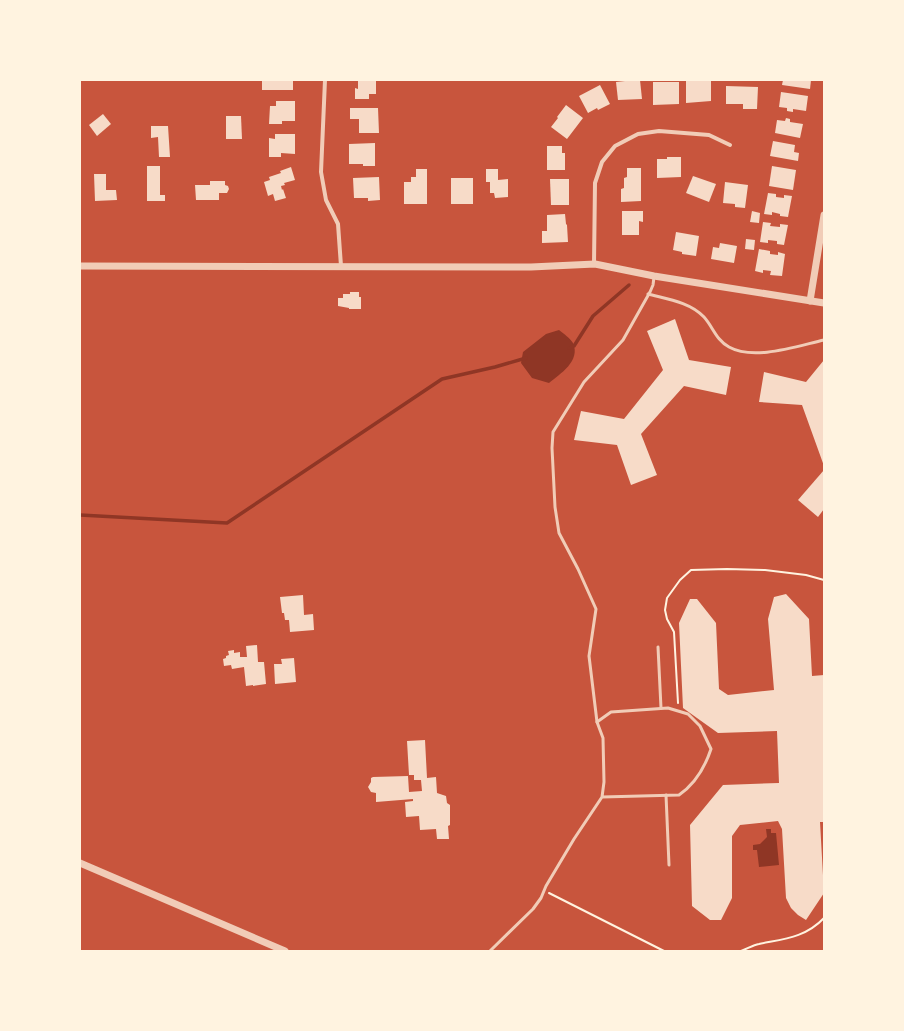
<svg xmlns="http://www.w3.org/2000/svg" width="904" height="1031" font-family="'Alegreya Sans',sans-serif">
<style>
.water{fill:#8f3625}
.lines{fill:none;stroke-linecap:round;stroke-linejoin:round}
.stream{stroke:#8f3625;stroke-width:3.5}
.building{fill:#f7dbc8}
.path{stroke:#fff3e0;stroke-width:2}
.service{stroke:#f1ccb7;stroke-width:3}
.minor{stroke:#f1ccb7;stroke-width:4}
.tertiary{stroke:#f1ccb7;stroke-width:7}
</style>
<rect width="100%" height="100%" fill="#c8553d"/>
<!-- water -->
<g class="water">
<path d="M 559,330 C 564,334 570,338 573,343 C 581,361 560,374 549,383 L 532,378 L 521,363 L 523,352 L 546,334 Z"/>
<polygon points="766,829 771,829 771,833 776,833 779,865 759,867 757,850 753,850 753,845 760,844 767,837"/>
</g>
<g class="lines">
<!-- stream -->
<g class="stream">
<polyline points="569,348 574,346 593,316 629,285"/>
<polyline points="80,515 227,523 442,379 495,367 526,358"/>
</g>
</g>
<!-- building -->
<g class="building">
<rect x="262" y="80" width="31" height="10"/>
<polygon points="358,80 376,80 376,94 369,94 369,99 355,99 355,88 358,89"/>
<polygon points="634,80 640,80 642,99 618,100 616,82"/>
<polygon points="686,80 711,81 711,101 686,103"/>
<polygon points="783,80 811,80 810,89 782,85"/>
<polygon points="653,82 679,82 679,104 653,105"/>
<polygon points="600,85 610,104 598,110 597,108 588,113 579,96"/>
<polygon points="726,86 758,87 757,109 743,109 743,104 726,104"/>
<polygon points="781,92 808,96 806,111 793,109 793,112 787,111 787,108 779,107"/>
<polygon points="276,101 295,101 295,121 282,121 282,124 269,124 270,106 276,106"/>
<polygon points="566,105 583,118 567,139 551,127 558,118 557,117"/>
<polygon points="350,108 378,108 379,133 359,133 359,119 350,119"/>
<polygon points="103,114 111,124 97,136 89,125"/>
<polygon points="226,116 241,116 242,139 226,139"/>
<polygon points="786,118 790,119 790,122 803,124 800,138 775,133 777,120 785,121"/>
<polygon points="151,126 168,126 170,157 159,157 158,137 151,138"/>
<polygon points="275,134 295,134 295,154 281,153 281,157 269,157 269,138 275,139"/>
<polygon points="773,141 795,145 794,152 799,153 798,161 770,156"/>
<polygon points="375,143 375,166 363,166 363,164 349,164 349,144"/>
<polygon points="547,146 562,146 562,153 565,153 565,170 547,170"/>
<polygon points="667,157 681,157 681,177 657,178 657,159 667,159"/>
<polygon points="147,166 160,166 160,195 165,195 165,201 147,201"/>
<polygon points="772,166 796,170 793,190 769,186"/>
<polygon points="291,167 295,180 284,183 285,185 281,186 282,190 283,189 286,198 275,201 273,194 268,196 264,182 270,180 269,177 281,173 280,171"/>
<polygon points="627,168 641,168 641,201 621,202 621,189 624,188 624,178 627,177"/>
<polygon points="416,169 427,169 427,204 404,204 404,182 411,182 411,177 416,177"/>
<polygon points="486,169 498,169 498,180 508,179 508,197 495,198 494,193 490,193 490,182 486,182"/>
<polygon points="94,174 106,174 106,190 116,190 117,200 95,201"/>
<polygon points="693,176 716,184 709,202 686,193"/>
<polygon points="379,177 380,200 368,201 368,198 354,198 353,178"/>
<rect x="451" y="178" width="22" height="26"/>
<polygon points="550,179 569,179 569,205 551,205"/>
<polygon points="210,181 225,181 225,185 228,186 229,189 227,193 219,193 219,200 196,200 195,185 210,185"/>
<polygon points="725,182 748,185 745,208 735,207 735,204 723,203"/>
<polygon points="768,193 776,194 776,197 784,198 784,195 792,196 788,217 780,216 780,214 772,212 772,215 764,214"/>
<polygon points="622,211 643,211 643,222 639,221 639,235 622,235"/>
<polygon points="752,211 760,213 759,223 750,222"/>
<polygon points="565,214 566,224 567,225 568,242 542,243 542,231 547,231 547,215"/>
<polygon points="763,222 771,223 770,226 780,227 780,224 788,225 784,245 777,244 777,241 768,240 768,243 760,242"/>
<polygon points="676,232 699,236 696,256 682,254 682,252 673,250"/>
<polygon points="746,239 755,240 754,250 745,249"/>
<polygon points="720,243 737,246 734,263 711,259 713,247 719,248"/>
<polygon points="759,249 770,251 770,254 778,255 778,252 785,254 782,276 770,275 771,271 763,270 763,273 755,271"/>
<polygon points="350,292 359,292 359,297 361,297 361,309 349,309 349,308 338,306 338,298 343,298 343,294 350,294"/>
<polygon points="675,319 689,360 731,367 726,395 684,386 641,434 657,475 631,485 617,445 574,440 581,411 624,419 663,370 647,331"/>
<polygon points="824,360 824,466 802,405 759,402 764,372 806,382"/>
<polygon points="824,470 824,509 818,517 798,500"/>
<polygon points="786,594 809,619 812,676 824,675 824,822 820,822 824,893 806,920 798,915 791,908 786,898 782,829 778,821 740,825 732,836 732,898 721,920 710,920 692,906 690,825 723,785 779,783 777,731 718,733 683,708 679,623 690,599 697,599 716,623 719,689 728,695 774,690 768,619 774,597"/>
<polygon points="303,595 304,615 313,614 314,630 290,632 289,620 285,620 284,613 282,613 280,597"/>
<polygon points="257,645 258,662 264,662 266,684 253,686 253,685 246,686 244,667 232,669 231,665 224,666 223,659 226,658 226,656 229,655 228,651 234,650 234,653 240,652 240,657 247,657 246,646"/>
<polygon points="294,658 296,682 275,684 274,664 282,664 281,659"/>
<polygon points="425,740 427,778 436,777 437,793 446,796 447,803 450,805 450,825 448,826 449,839 437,839 436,829 420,830 419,816 406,817 405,802 413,801 413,799 376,802 376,793 371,792 368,787 371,782 371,778 373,777 408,776 409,792 422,791 421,780 414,780 414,775 409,775 407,741"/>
</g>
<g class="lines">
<!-- path -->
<g class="path">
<polyline points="678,703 674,632 667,619 665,610 667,598 680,580 691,570 727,569 765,570 806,575 824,580"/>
<polyline points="549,893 664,951"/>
<path d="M 741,951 C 747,949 753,945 759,944 C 783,939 805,938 824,918"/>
</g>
<!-- service -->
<g class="service">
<path d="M 648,294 C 667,299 690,302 704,317 C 713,327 716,340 729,347 C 754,361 797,346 824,340"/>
<polyline points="658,647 661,708"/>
<polyline points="597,722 589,656 596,609 578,569 559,533 555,507 552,448 553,432 584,382 623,340 650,292 653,285 654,277"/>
<polyline points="666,795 669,865"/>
<path d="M 490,951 L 533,909 L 541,898 L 546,886 L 574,839 L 602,797 L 604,782 L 603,738 L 597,722 L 611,712 L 668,708 L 688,714 L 700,726 L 711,749 C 705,767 695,784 679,795 L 602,797"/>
</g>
<!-- minor -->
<g class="minor">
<polyline points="325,80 321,172 326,200 338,224 341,266"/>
<polyline points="594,264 595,183 602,162 615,146 638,134 659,131 709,135 730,145"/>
</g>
<!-- tertiary -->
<g class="tertiary">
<polyline points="80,266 531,267 595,264 654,276 824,303"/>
<polyline points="810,301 824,215"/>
<polyline points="80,863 285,951"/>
</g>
</g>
<!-- border -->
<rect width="904" height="1031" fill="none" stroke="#fff3e0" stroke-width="162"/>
</svg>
